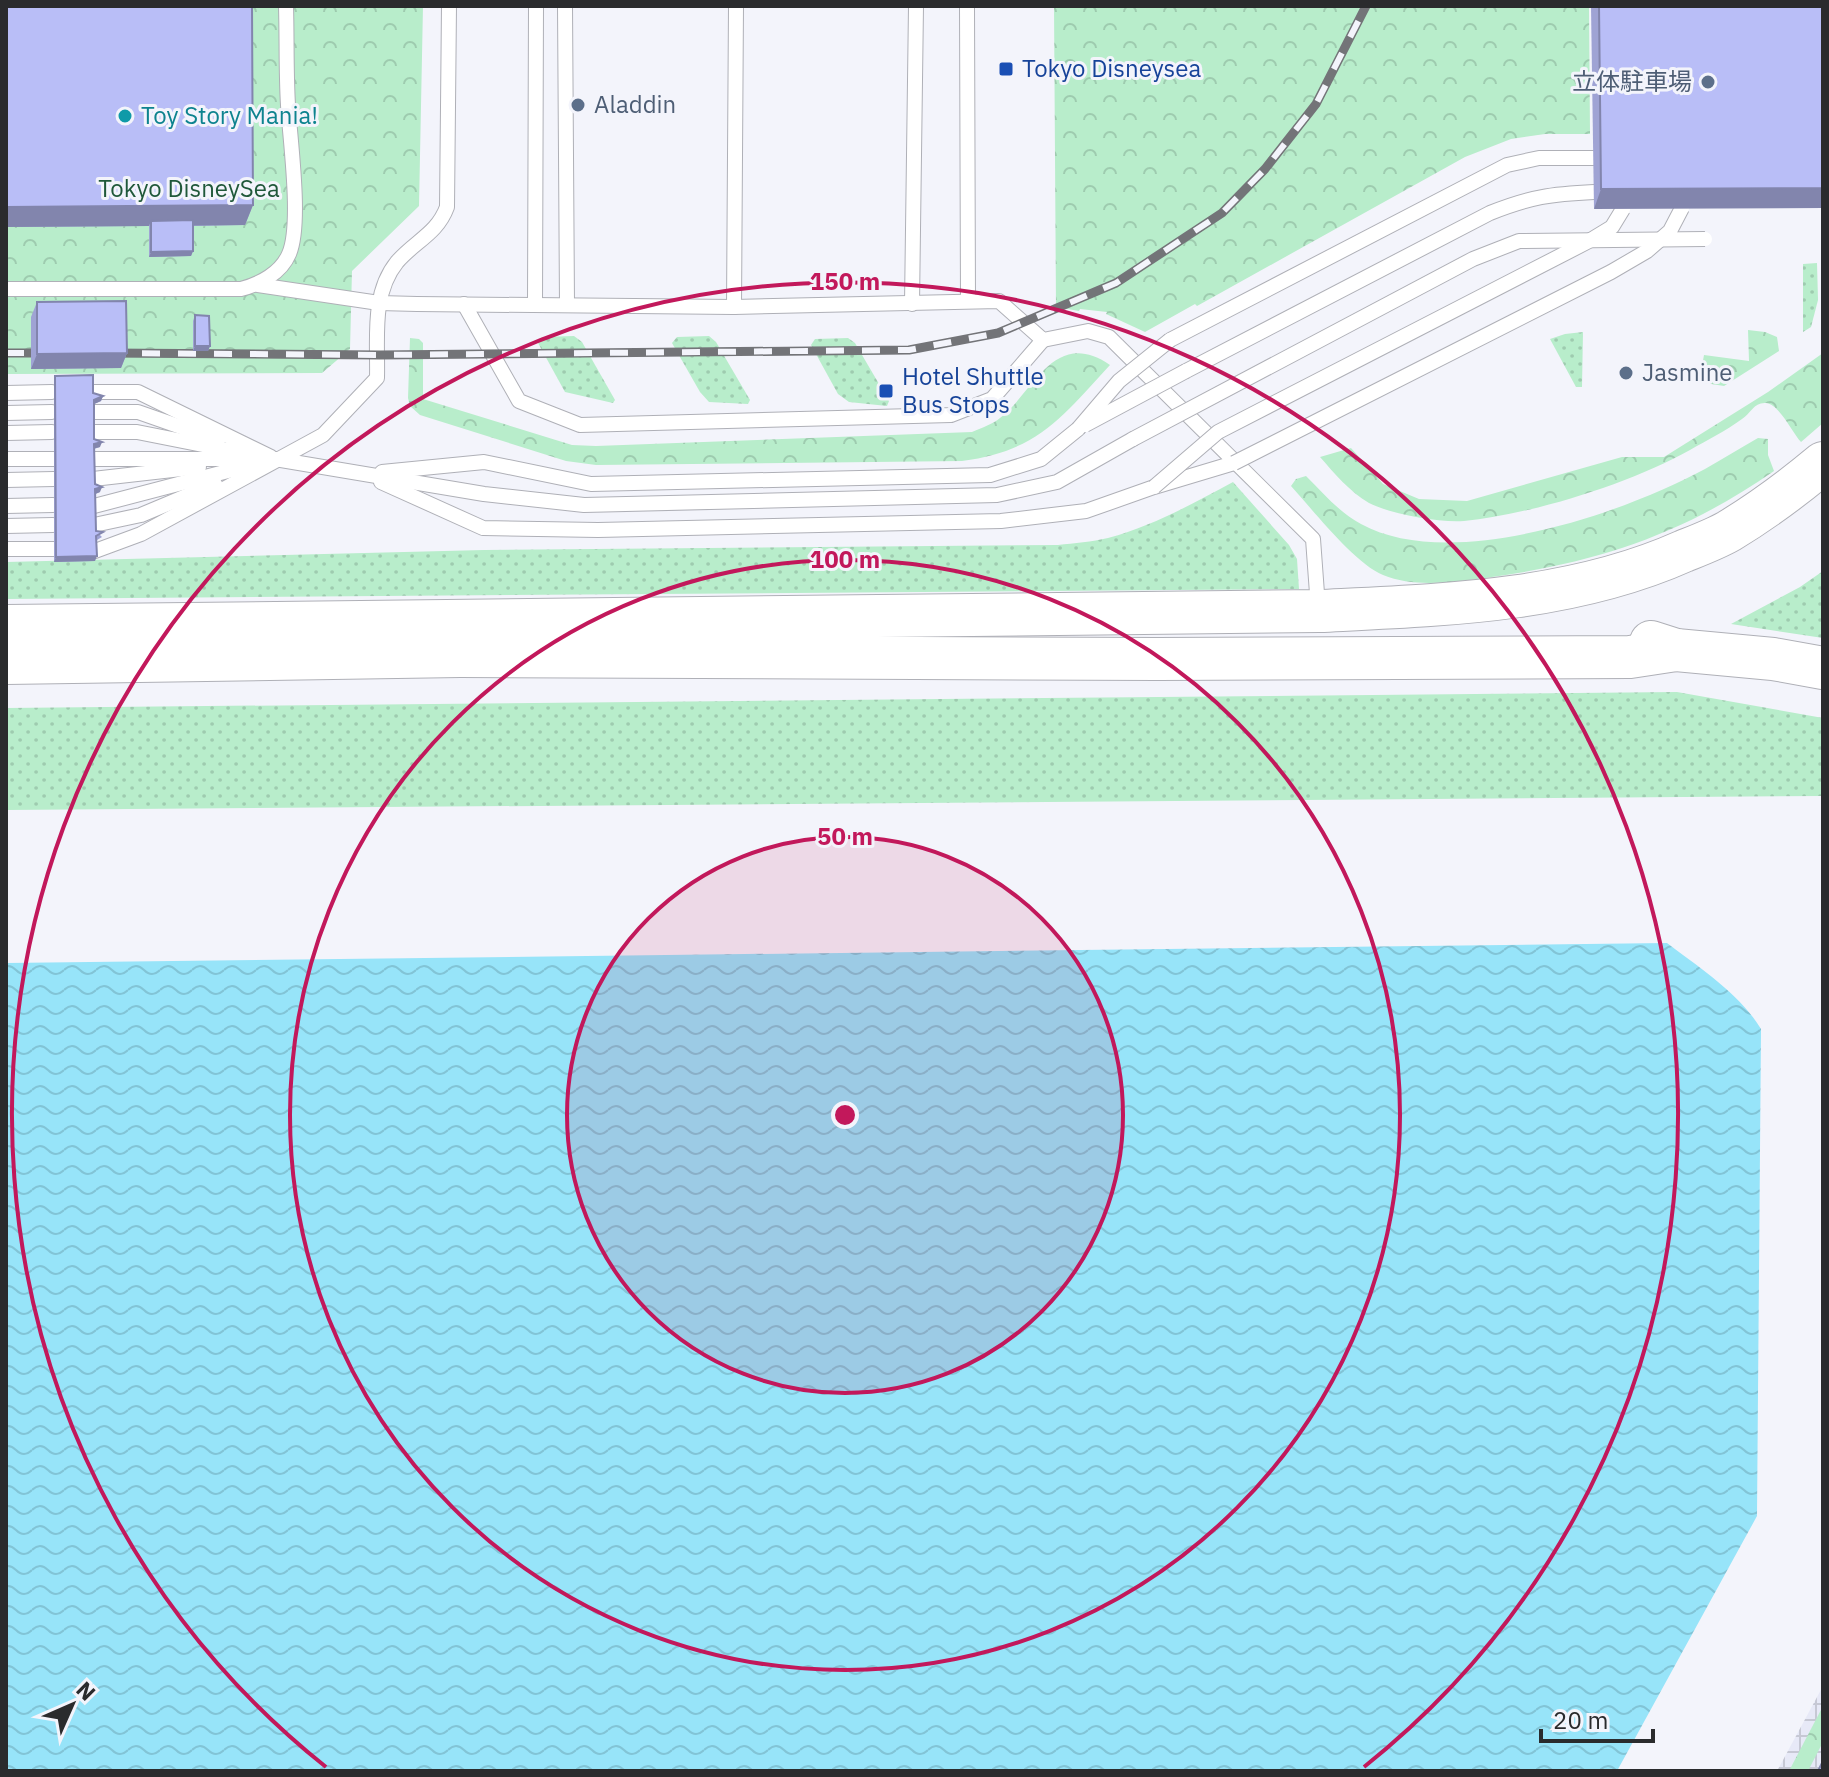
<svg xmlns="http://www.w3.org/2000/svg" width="1829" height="1777" font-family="'IBM Plex Sans','Noto Sans JP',sans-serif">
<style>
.industrial{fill:url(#industrial-grid)}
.grass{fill:url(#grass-dots)}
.forest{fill:url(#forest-crowns)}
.water{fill:url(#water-waves)}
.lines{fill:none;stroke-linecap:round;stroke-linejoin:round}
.lane-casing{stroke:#afb0b7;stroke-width:16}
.secondary-casing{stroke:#afb0b7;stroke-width:44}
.lane{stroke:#fff;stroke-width:14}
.secondary{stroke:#fff;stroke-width:42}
.rail-casing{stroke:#737478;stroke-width:9}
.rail{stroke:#f3f4fb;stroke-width:6;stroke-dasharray:18;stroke-linecap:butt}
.lane-bridge-casing{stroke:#afb0b7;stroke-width:16;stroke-linecap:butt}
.lane-bridge{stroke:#fff;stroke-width:14}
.wall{fill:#9fa3d4}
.shaded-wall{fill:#8285ad}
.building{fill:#b9bef7;stroke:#8285ad;stroke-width:2}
.ring{fill:none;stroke:#c2185b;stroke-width:4}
.transit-dot{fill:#1a4fb4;stroke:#f3f4fb;stroke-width:3}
.service-dot{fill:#5c6f8a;stroke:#f3f4fb;stroke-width:3}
.culture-dot{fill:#0f9aa8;stroke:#f3f4fb;stroke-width:3}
.labels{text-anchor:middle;stroke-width:6;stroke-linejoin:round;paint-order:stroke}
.transit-label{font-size:24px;fill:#164399;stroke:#f3f4fb;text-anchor:start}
.service-label{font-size:24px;fill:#4e5e75;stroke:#f3f4fb;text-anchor:start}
.culture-label{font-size:24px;fill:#0d838f;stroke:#f3f4fb;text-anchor:start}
.park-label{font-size:24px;fill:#20583a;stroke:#f3f4fb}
.centre{fill:#c2185b;stroke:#f3f4fb;stroke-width:4}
.ring-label{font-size:24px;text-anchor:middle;font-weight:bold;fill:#c2185b;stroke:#f3f4fb;stroke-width:6;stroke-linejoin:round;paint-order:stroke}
</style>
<defs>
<pattern id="industrial-grid" width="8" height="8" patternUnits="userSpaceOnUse" patternTransform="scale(2)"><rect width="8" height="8" fill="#e7e9f7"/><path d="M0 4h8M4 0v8" fill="none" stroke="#c6c8d4"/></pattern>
<pattern id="grass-dots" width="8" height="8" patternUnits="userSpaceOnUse" patternTransform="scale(2)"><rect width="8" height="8" fill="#b8edcb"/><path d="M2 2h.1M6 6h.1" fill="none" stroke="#9ecbaf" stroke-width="1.8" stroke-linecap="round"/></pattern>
<pattern id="forest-crowns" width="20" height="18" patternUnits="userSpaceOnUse" patternTransform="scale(2)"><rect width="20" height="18" fill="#b8edcb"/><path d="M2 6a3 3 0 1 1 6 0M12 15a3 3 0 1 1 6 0" fill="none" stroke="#9ecbaf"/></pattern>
<pattern id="water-waves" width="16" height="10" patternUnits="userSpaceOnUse" patternTransform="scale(2)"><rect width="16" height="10" fill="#97e4f9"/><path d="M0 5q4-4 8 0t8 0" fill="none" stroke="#82c4d6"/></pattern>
</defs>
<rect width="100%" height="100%" fill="#f3f4fb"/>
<!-- industrial -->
<polygon class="industrial" points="1823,1686 1823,1771 1777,1771"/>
<!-- grass -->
<g class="grass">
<polygon points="1817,263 1818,300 1811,327 1803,332 1803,264"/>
<polygon points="1583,332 1582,387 1576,387 1550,339 1565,334"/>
<polygon points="574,336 582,342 615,400 613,403 565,392 538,343 542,337"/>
<polygon points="709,336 716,342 750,400 748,404 709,402 700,392 672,343 677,337"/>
<polygon points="848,338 855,343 889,401 887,406 849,402 838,394 811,345 815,339"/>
<path d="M 1233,482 L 1289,545 L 1297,559 L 1299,589 L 6,599 L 6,562 L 484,550 L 1058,545 C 1074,543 1092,542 1108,538 C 1153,526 1192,504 1233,482 Z"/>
<polygon points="1823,571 1823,638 1731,624 1800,587"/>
<polygon points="1677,692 1823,718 1823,796 6,810 6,708"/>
</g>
<!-- forest -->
<g class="forest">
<polygon points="6,6 423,6 419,206 352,271 350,349 322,373 6,374"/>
<polygon points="1054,6 1589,6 1590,134 1545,134 1511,139 1465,157 1197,306 1195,304 1145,332 1106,314 1107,312 1080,309 1079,311 1056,307"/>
<polygon points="1748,330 1765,332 1777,337 1779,351 1724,386 1699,382 1704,355 1749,361"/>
<path d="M 410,338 L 419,339 L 423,343 L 423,399 L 572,445 L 596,446 L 972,432 C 981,428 993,424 1000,418 C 1034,392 1054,327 1110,365 C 1061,418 1038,451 962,461 L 596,465 L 566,461 L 420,415 L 410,406 L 408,398 Z"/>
<path d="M 1823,353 L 1823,423 L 1801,442 C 1792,432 1779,404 1766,403 C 1754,402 1751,413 1742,419 C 1726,431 1707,440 1690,450 C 1629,484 1533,514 1464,521 C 1440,523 1390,514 1369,503 C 1350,492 1334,473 1320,457 L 1351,448 L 1383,484 L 1419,499 L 1467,501 L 1622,457 L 1664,457 L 1768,392 Z"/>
<path d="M 1758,438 L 1768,439 L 1768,455 L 1774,471 C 1682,535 1596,563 1485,578 C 1453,582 1414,588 1383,575 C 1354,563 1313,510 1291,486 L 1296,479 L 1306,476 C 1323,493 1340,513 1361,524 C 1450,573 1622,514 1705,469 C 1723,459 1740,448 1758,438 Z"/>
<polygon points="1823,1706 1823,1742 1808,1771 1789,1771"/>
</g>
<!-- water -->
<path class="water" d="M 1667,943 C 1700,968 1740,994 1761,1029 L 1757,1516 L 1617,1771 L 6,1771 L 6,963 Z"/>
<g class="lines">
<!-- lane casing -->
<g class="lane-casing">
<g id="lane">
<polyline points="565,6 567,304"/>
<polyline points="967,6 968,300"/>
<polyline points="258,285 379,303 417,304 734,307 999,301 1043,340 1088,331 1109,337 1313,539 1318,607"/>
<path d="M 6,289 L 241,289 C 260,284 281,273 289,254 C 302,224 290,141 288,105 C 286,72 287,39 286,6"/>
<polyline points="464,304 519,401 580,425 951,415 992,399 1043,340"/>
<polyline points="535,304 536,6"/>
<polyline points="912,304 916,6"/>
<polyline points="734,307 736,6"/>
<polyline points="1170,340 1507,165 1539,158 1593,158"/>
<path d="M 1186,371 L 1490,213 C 1530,197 1551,194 1594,192"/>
<polyline points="78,392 138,392 271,457"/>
<polyline points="6,393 52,392"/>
<polyline points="78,412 138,412 218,440"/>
<polyline points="6,413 52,412"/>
<polyline points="78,432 137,432 243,453"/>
<polyline points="6,433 52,432"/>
<polyline points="6,459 54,459"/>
<polyline points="93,459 275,459 484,494 584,505 997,495 1057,482 1133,439"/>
<polyline points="382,472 484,462 591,484 990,475 1041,459 1078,429"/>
<polyline points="93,479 199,467"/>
<polyline points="6,480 54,479"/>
<polyline points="381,482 483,528 598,530 1001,521 1086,511 1154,487 1234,463"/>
<polyline points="6,506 53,505"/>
<polyline points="94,506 251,465"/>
<polyline points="94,525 141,515 215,484"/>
<polyline points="6,526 53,525"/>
<polyline points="6,549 56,549"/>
<path d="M 95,551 L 141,534 L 323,435 L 377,378 C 378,339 371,294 397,262 C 415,241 437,234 447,207 L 449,6"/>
</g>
</g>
<!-- secondary casing -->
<g class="secondary-casing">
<g id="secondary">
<path d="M 6,626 L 1319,611 C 1442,605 1570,602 1684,551 C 1699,545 1715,539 1729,531 C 1762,511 1793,488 1823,463"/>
<polyline points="1651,642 1676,650 1773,659 1823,668"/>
<polyline points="6,663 460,656 1158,659 1630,657 1676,650"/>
</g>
</g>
<!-- lane -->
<use href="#lane" class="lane"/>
<!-- secondary -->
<use href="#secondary" class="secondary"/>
<!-- rail casing -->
<g class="rail-casing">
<g id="rail">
<polyline points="6,353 54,353"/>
<polyline points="106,353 380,355 909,350 998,333 1116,283 1222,213 1265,169 1316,104 1366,6"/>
</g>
</g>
<!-- rail -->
<use href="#rail" class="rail"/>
<!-- lane-bridge casing -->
<g class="lane-bridge-casing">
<g id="lane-bridge">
<polyline points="1085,425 1186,371"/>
<polyline points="1078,429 1119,381 1170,340"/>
<polyline points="1133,439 1473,259 1519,241 1705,239"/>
<polyline points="1234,463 1611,272 1647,251 1670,231 1682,208"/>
<polyline points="1154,487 1218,432 1589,241 1612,227 1623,209"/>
</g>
</g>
<!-- lane-bridge -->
<use href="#lane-bridge" class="lane-bridge"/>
</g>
<!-- wall -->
<g class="wall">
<polygon points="1591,6 1823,6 1594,209"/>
<polygon points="253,205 245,225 193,226 193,251 191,256 149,257 149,226 6,227"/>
<polygon points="37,302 127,353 121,368 31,369 31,317"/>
<polygon points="195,315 210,346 208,351 193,351 193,321"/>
<polygon points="55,376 93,393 103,396 101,401 94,404 94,439 100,447 94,449 95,484 100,492 95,494 96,531 102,537 97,540 95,561 54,562 54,381"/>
</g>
<!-- shaded-wall -->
<g class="shaded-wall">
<polygon points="1823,188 1823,208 1594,209 1601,189"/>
<polygon points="253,205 245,225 151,226 151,221 149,226 6,227 6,207"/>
<polygon points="193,251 191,256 149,257 151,252"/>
<polygon points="195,346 210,346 208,351 193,351"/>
<polygon points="127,353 121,368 31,369 37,354"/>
<polygon points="103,396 101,401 92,405 94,400"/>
<polygon points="102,442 100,447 92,449 94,444"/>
<polygon points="102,487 100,492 93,495 95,489"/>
<polygon points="97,556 95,561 54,562 56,557"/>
</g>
<!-- building -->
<g class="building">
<polygon points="6,6 252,6 253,205 6,207"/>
<polygon points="1599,6 1823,6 1823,188 1601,189"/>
<polygon points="193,220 193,251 151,252 151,221"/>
<polygon points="126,301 127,353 37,354 37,302"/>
<polygon points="195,315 209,316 210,346 195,346"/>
<polygon points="93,375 93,393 103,396 94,400 94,439 102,442 94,444 95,484 102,487 95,489 96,531 103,532 96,536 97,556 56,557 55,376"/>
<polygon points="1823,1761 1823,1771 1818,1771"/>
</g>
<!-- distance rings -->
<circle cx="845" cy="1115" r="278" fill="#c2185b" fill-opacity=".12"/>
<g class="ring">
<circle cx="845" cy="1115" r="278"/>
<circle cx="845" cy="1115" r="555"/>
<path d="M326 1767A833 833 0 1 1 1364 1767"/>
</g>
<!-- markers -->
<g class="transit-dot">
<rect x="998" y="61" width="16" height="16" rx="4"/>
<rect x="878" y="383" width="16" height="16" rx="4"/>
</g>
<g class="service-dot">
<circle cx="1708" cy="82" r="8"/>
<circle cx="578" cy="105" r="8"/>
<circle cx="1626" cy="373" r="8"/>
</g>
<circle class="culture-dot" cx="125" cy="116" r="8"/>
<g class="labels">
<!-- transit labels -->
<g class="transit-label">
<text x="1022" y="77">Tokyo Disneysea</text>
<text x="902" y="385">Hotel Shuttle<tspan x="902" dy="28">Bus Stops</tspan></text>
</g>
<!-- service labels -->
<g class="service-label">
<text x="1692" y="90" text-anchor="end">立体駐車場</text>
<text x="594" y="113">Aladdin</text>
<text x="1642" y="381">Jasmine</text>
</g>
<!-- culture labels -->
<g class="culture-label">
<text x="141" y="124">Toy Story Mania!</text>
</g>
<!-- park labels -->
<g class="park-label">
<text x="189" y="197">Tokyo DisneySea</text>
</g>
</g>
<circle cx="845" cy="1115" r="12" class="centre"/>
<g class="ring-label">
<text x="845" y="290">150 m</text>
<text x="845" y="568">100 m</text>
<text x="845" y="845">50 m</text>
</g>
<!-- border -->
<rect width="1829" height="1777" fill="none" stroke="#2a2b2d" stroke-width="16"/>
<!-- north arrow -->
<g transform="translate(72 1705) rotate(45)" stroke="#f3f4fb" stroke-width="6" paint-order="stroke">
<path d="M0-6L14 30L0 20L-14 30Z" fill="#2a2b2d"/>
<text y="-12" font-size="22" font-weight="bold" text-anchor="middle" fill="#2a2b2d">N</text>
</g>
<!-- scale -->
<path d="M1541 1729v12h112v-12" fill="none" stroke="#2a2b2d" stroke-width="4"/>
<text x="1553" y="1729" font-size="24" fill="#2a2b2d" stroke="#f3f4fb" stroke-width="6" paint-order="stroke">20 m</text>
</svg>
